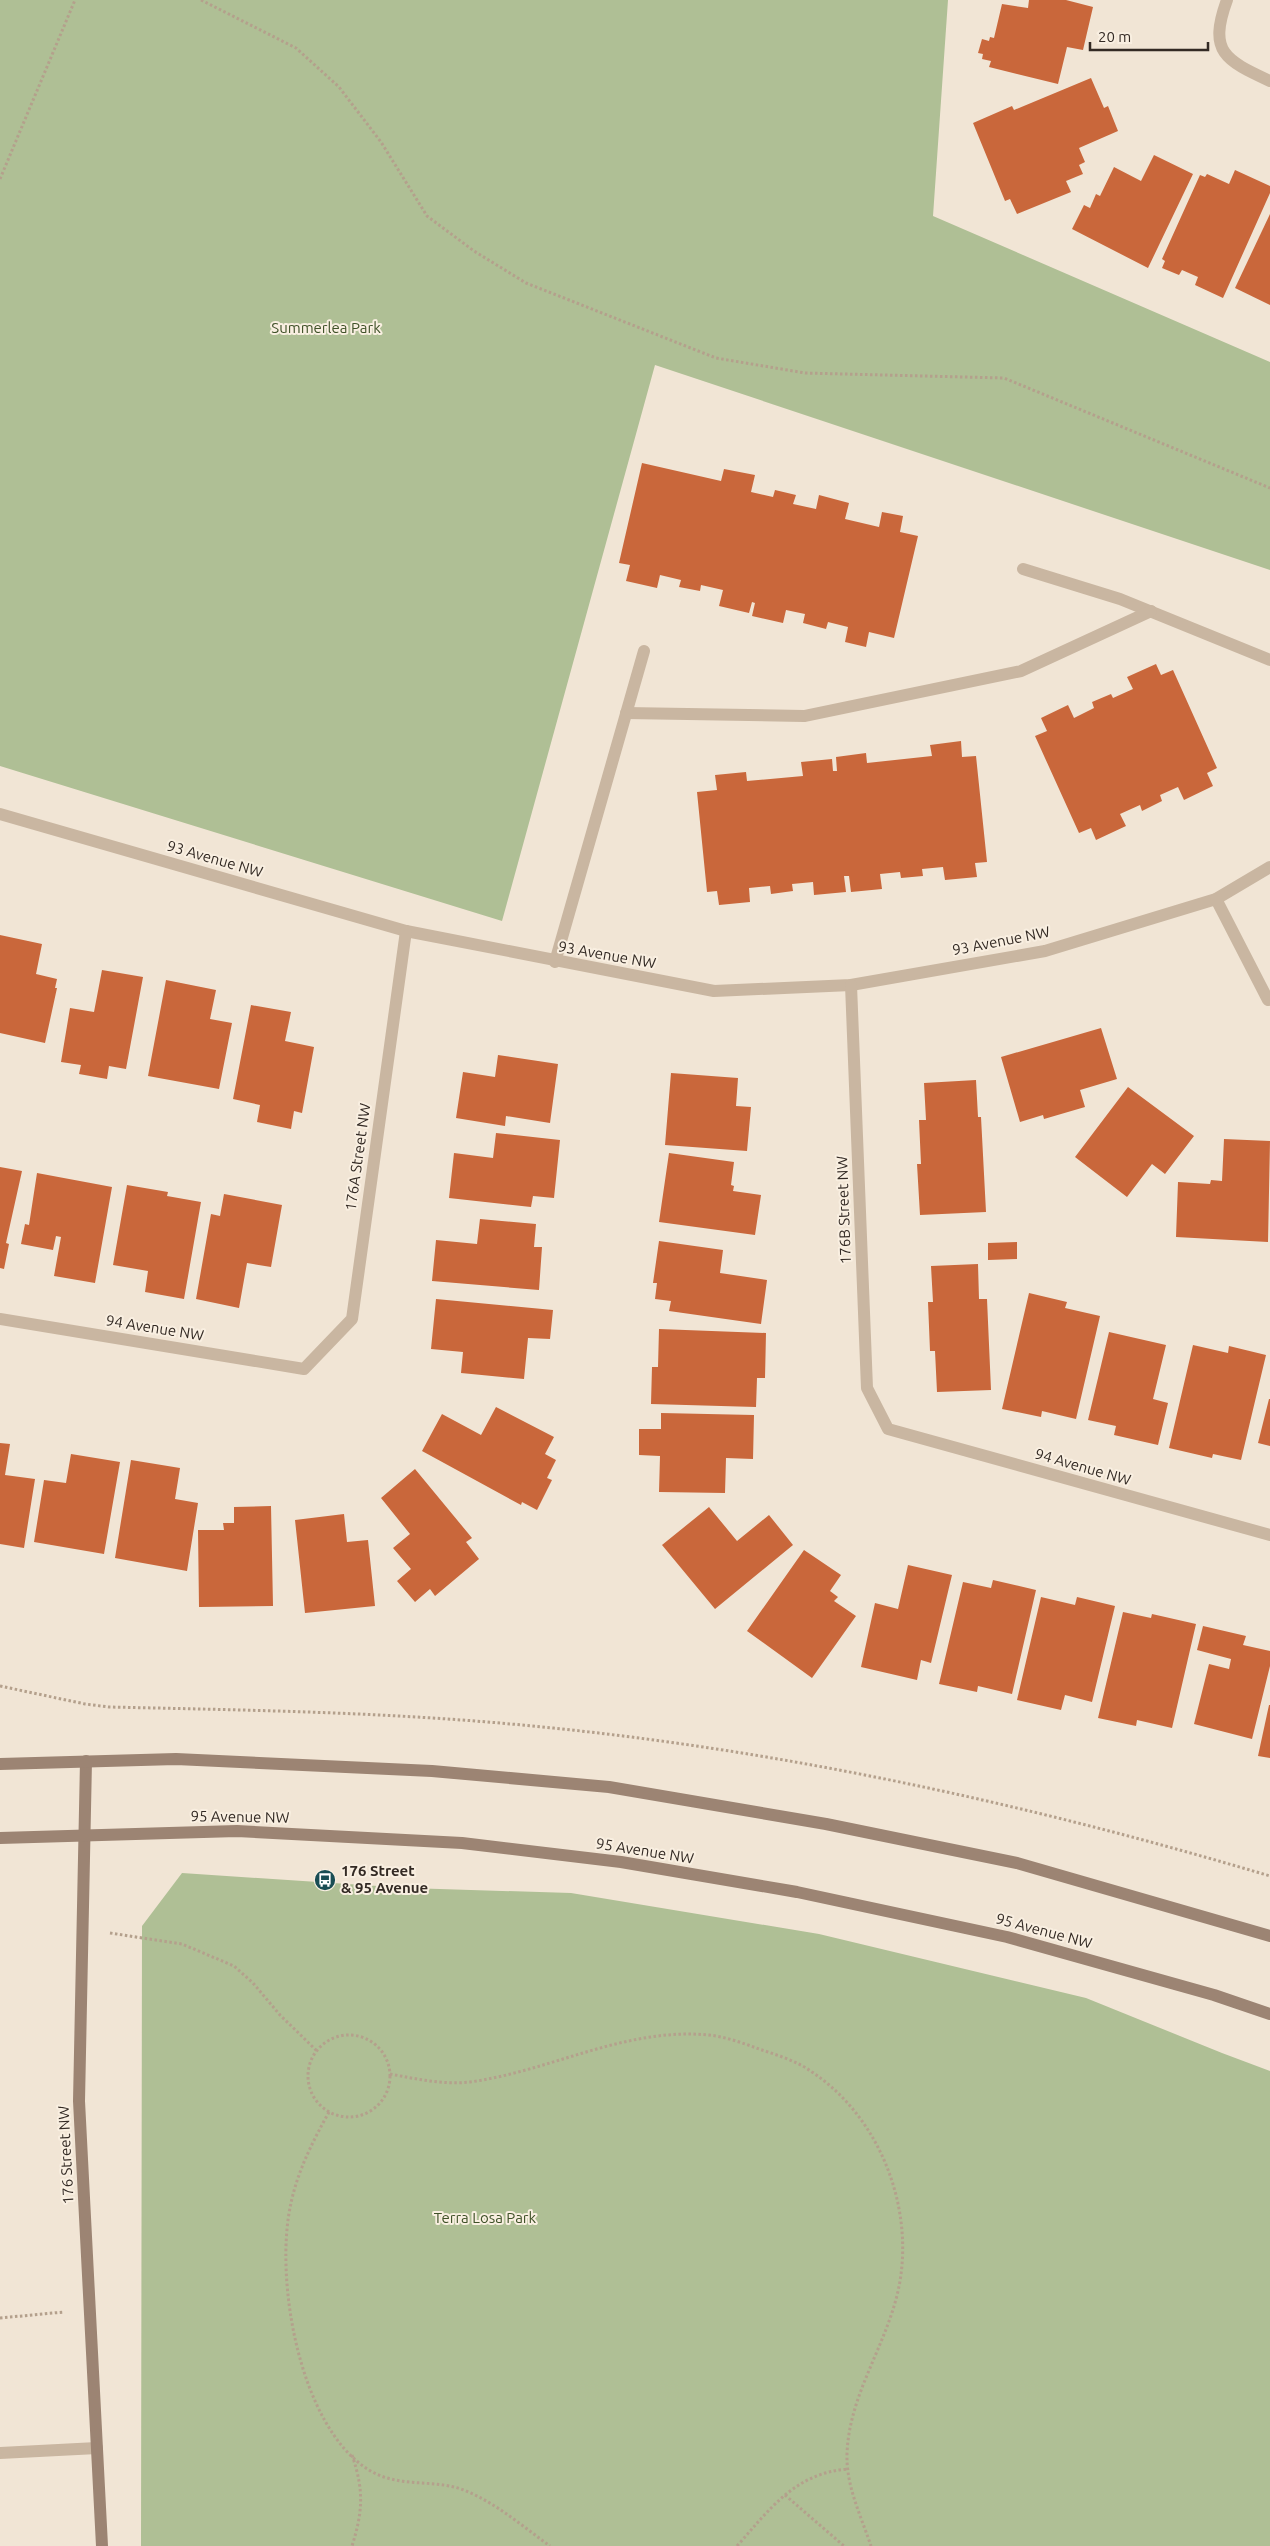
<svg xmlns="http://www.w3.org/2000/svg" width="1270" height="2546" font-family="Ubuntu,sans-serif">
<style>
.green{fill:#afbf95}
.building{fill:#c9673b}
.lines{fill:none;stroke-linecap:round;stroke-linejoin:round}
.path{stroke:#b4a08c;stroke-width:3;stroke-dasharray:2.5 2.5;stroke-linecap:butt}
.lane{stroke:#c9b6a1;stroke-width:12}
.street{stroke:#c9b6a1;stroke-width:12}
.secondary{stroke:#9c8473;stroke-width:12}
.labels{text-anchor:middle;stroke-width:4;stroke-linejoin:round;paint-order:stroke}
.park-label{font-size:15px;fill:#3f5128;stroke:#f9efe1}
.street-label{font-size:15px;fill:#332a24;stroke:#f9efe1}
.poi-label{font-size:15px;font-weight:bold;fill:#332a24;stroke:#f9efe1;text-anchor:start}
</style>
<rect width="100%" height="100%" fill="#f1e5d5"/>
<!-- green -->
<g class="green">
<polygon points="0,0 948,0 933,216 1270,362 1270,570 655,365 502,921 0,766"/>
<polygon points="182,1873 408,1888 571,1893 819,1934 1086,1998 1222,2053 1270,2071 1270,2546 141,2546 142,1926"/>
</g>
<!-- building -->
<g class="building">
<polygon points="1029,0 1066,0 1093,7 1083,50 1067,47 1058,84 989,67 991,61 982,59 983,54 978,53 982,39 989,41 990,37 994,38 1002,4 1028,8"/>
<polygon points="1091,78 1104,108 1108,106 1118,131 1079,148 1085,162 1079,165 1083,174 1066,181 1071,192 1017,214 1010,199 1005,201 973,123 1012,106 1014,110"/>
<polygon points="1154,155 1193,174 1148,268 1072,229 1084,205 1090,208 1096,194 1100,196 1114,167 1141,181"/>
<polygon points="1235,170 1270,186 1270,193 1223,298 1195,285 1198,277 1182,270 1179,275 1162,268 1165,261 1162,259 1200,175 1205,177 1207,174 1229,184"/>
<polygon points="1270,214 1270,305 1235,288"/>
<polygon points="642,463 721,481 724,469 755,475 751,492 773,497 775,490 796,495 793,504 816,509 819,495 849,503 845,519 879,527 882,512 903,516 900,532 918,536 894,638 869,632 866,647 845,642 848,627 828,622 826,629 803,623 805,614 786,610 783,623 752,616 755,603 752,602 749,613 719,606 723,590 701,585 700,591 679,587 681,580 660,575 657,588 626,581 630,565 619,563"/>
<polygon points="1156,664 1161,675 1173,670 1217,768 1207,773 1213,786 1184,800 1178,787 1160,795 1162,801 1142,811 1140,805 1120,814 1126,826 1096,840 1091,828 1079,833 1035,736 1047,731 1041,718 1068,705 1074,718 1094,708 1092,702 1111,694 1113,698 1133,689 1127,677"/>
<polygon points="961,741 962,757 976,756 987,862 975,863 977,877 945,880 943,867 922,869 923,876 901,878 900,872 880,874 882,889 851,892 849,876 844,876 846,892 814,895 813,882 792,884 793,891 771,894 770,886 749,888 750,902 719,905 717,891 707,892 697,792 717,790 715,775 746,772 747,781 803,776 801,762 832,759 833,771 837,771 836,757 866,753 867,763 932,756 930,745"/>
<polygon points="0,935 42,944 36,974 57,979 55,988 57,988 45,1043 0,1033"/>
<polygon points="102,970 143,977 126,1069 109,1066 107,1079 79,1074 81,1065 61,1062 70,1008 94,1012"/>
<polygon points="166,980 216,990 210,1019 232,1023 219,1089 148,1076"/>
<polygon points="251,1005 291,1012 285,1041 314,1047 302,1113 294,1111 291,1129 257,1122 260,1105 233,1099"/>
<polygon points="1101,1028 1117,1079 1080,1090 1085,1107 1044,1119 1043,1115 1020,1122 1001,1057"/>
<polygon points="498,1055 558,1064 550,1123 506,1116 505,1126 456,1118 463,1072 495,1077"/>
<polygon points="671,1073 738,1078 736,1106 751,1107 747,1151 665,1145"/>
<polygon points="976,1080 978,1117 981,1117 986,1212 920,1215 917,1164 921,1164 919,1120 926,1120 924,1083"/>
<polygon points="1128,1087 1194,1136 1165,1174 1152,1164 1127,1197 1075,1157"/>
<polygon points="496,1133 560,1140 554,1198 533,1196 531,1207 449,1198 454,1153 493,1158"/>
<polygon points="1224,1139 1270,1141 1268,1242 1176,1237 1178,1182 1210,1184 1211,1180 1222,1181"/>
<polygon points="669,1153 734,1162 731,1185 734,1186 733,1191 761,1195 755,1235 659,1222"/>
<polygon points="0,1167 22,1171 6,1243 9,1244 4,1269 0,1268"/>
<polygon points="37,1173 112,1187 95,1283 54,1276 61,1237 56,1236 53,1250 21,1244 25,1224 29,1225"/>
<polygon points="127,1185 168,1192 167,1196 201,1202 184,1299 145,1292 148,1271 113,1265"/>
<polygon points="224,1194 282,1205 271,1267 247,1263 239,1308 196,1299 211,1214 220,1216"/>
<polygon points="480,1219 536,1224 534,1247 542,1247 539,1290 432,1281 436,1240 477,1244"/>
<polygon points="659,1241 723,1250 720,1273 767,1280 761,1324 669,1311 671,1301 655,1299 657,1283 653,1283"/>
<polygon points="1017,1242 1017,1259 988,1260 988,1243"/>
<polygon points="978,1264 979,1299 987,1299 991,1390 937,1392 935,1351 930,1351 928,1302 933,1302 931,1266"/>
<polygon points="1029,1293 1067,1302 1065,1308 1100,1316 1076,1419 1042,1411 1041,1417 1002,1409"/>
<polygon points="436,1299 553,1310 550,1339 528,1338 524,1379 461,1373 463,1352 431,1349"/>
<polygon points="659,1329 766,1333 765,1378 757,1378 756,1407 651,1404 652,1367 658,1367"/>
<polygon points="1109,1332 1166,1345 1153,1399 1168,1403 1158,1445 1114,1435 1116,1426 1088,1420"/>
<polygon points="1193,1345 1228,1353 1229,1346 1266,1355 1241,1460 1213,1454 1212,1458 1169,1448"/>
<polygon points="1269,1399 1270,1399 1270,1446 1258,1443"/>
<polygon points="496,1407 554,1437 545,1454 556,1460 547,1478 552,1480 537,1510 522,1502 521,1505 422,1451 442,1414 481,1435"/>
<polygon points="661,1413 754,1415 753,1459 726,1458 725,1493 659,1492 660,1456 639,1455 639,1429 661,1429"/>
<polygon points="0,1443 10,1444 5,1475 35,1479 24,1548 0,1544"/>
<polygon points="71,1454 120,1462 104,1554 34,1542 44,1480 66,1483"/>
<polygon points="131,1460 180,1468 175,1499 198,1503 187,1571 115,1558"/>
<polygon points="415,1469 472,1538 466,1542 479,1559 435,1596 430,1589 415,1602 397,1581 411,1569 393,1548 410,1534 381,1498"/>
<polygon points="271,1506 273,1606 199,1607 198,1530 224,1530 223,1523 234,1523 234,1507"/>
<polygon points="709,1507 737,1541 769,1515 793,1545 715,1609 662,1545"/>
<polygon points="344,1514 347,1542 368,1540 375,1606 305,1613 295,1520"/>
<polygon points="804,1550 841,1575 830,1591 838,1597 834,1601 856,1616 812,1678 747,1631"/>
<polygon points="908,1565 952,1575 931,1663 921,1660 917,1680 861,1667 875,1603 898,1609"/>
<polygon points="993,1580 1036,1590 1012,1694 978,1686 977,1692 939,1684 963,1582 991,1588"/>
<polygon points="1041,1597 1075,1605 1077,1597 1115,1606 1092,1702 1065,1695 1061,1710 1017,1700"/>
<polygon points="1123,1612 1151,1618 1152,1614 1196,1624 1172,1728 1137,1720 1136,1726 1098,1718"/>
<polygon points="1203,1626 1246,1636 1243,1645 1270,1651 1270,1666 1252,1739 1194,1724 1209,1664 1229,1669 1231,1659 1197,1650"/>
<polygon points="1269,1705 1270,1705 1270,1758 1258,1756"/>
</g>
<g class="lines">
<!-- path -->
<g class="path">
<polyline points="201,0 296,48 339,87 381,142 427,216 474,251 526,283 716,358 805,373 1004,378 1270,488"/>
<polyline points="0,179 75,0"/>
<path d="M 0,1686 L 85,1704 L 109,1707 C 244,1710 378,1712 511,1724 C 769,1747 1022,1802 1270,1876"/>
<polyline points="110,1933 182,1944 234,1966 253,1983 280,2015 317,2051"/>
<circle cx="349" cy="2076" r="41"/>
<path d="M 390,2074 C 417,2079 443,2085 470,2082 C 551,2071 625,2027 709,2035 C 726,2037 743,2043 759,2049 C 777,2055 797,2061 812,2072 C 878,2116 913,2203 900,2281 C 890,2341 849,2392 847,2454 C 846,2486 861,2516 871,2546"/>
<path d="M 329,2112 C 313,2141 298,2170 291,2203 C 274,2278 299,2427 369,2470 C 398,2488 431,2479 461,2489 C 494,2501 522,2526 550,2546"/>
<polyline points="0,2318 64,2312"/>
<path d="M 352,2455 C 364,2490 363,2511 352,2546"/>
<polyline points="785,2495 844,2546"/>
<path d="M 737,2546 C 770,2509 795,2473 848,2469"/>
</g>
<!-- lane -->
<g class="lane">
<polyline points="1023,569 1120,599 1270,660"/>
<polyline points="626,713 804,716 1021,671 1151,611"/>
<polyline points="555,962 644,651"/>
<polyline points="0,2453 97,2448"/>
</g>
<!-- street -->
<g class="street">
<path d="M 1227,0 C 1208,52 1225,60 1270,81"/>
<polyline points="0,814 406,931 714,991 851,985 1045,951 1216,899 1270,867"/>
<polyline points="1216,899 1268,1000"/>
<polyline points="851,985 867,1388 888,1429 1270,1535"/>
<polyline points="0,1319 304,1369 352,1319 406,931"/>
</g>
<!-- secondary -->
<g class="secondary">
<polyline points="86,1761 79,2101 102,2546"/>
<polyline points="0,1764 176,1759 432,1771 609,1787 826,1824 1017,1863 1270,1936"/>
<polyline points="0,1838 237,1831 462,1843 621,1862 797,1892 1007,1937 1214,1995 1270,2014"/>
</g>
</g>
<!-- icons -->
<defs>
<g id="bus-disc" transform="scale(1.125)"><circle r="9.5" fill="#194d54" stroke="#f9efe1"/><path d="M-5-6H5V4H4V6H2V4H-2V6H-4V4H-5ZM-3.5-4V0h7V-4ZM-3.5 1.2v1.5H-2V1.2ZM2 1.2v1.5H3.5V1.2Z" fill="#fff"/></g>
</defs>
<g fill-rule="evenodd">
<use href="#bus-disc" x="325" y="1880"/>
</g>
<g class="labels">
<!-- park labels -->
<g class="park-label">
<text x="326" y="333">Summerlea Park</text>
<text x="485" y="2223">Terra Losa Park</text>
</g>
<!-- street labels -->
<g class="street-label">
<text transform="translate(215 859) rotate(16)" y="5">93 Avenue NW</text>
<text transform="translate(1001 941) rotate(-11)" y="5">93 Avenue NW</text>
<text transform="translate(607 955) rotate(10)" y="5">93 Avenue NW</text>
<text transform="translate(358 1157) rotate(-82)" y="5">176A Street NW</text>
<text transform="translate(844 1210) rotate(-92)" y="5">176B Street NW</text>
<text transform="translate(155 1328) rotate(9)" y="5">94 Avenue NW</text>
<text transform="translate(1083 1467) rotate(16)" y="5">94 Avenue NW</text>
<text transform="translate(240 1817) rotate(1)" y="5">95 Avenue NW</text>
<text transform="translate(645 1851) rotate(9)" y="5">95 Avenue NW</text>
<text transform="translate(1044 1931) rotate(15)" y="5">95 Avenue NW</text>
<text transform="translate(66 2155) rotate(-93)" y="5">176 Street NW</text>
</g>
<!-- poi labels -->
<g class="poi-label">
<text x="341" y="1876">176 Street<tspan x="341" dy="17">&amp; 95 Avenue</tspan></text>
</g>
</g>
<!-- scale -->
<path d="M1090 42v8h118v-8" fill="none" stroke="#332a24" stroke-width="2.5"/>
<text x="1098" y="42" font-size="15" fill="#332a24" stroke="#f9efe1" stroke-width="4" paint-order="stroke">20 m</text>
</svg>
